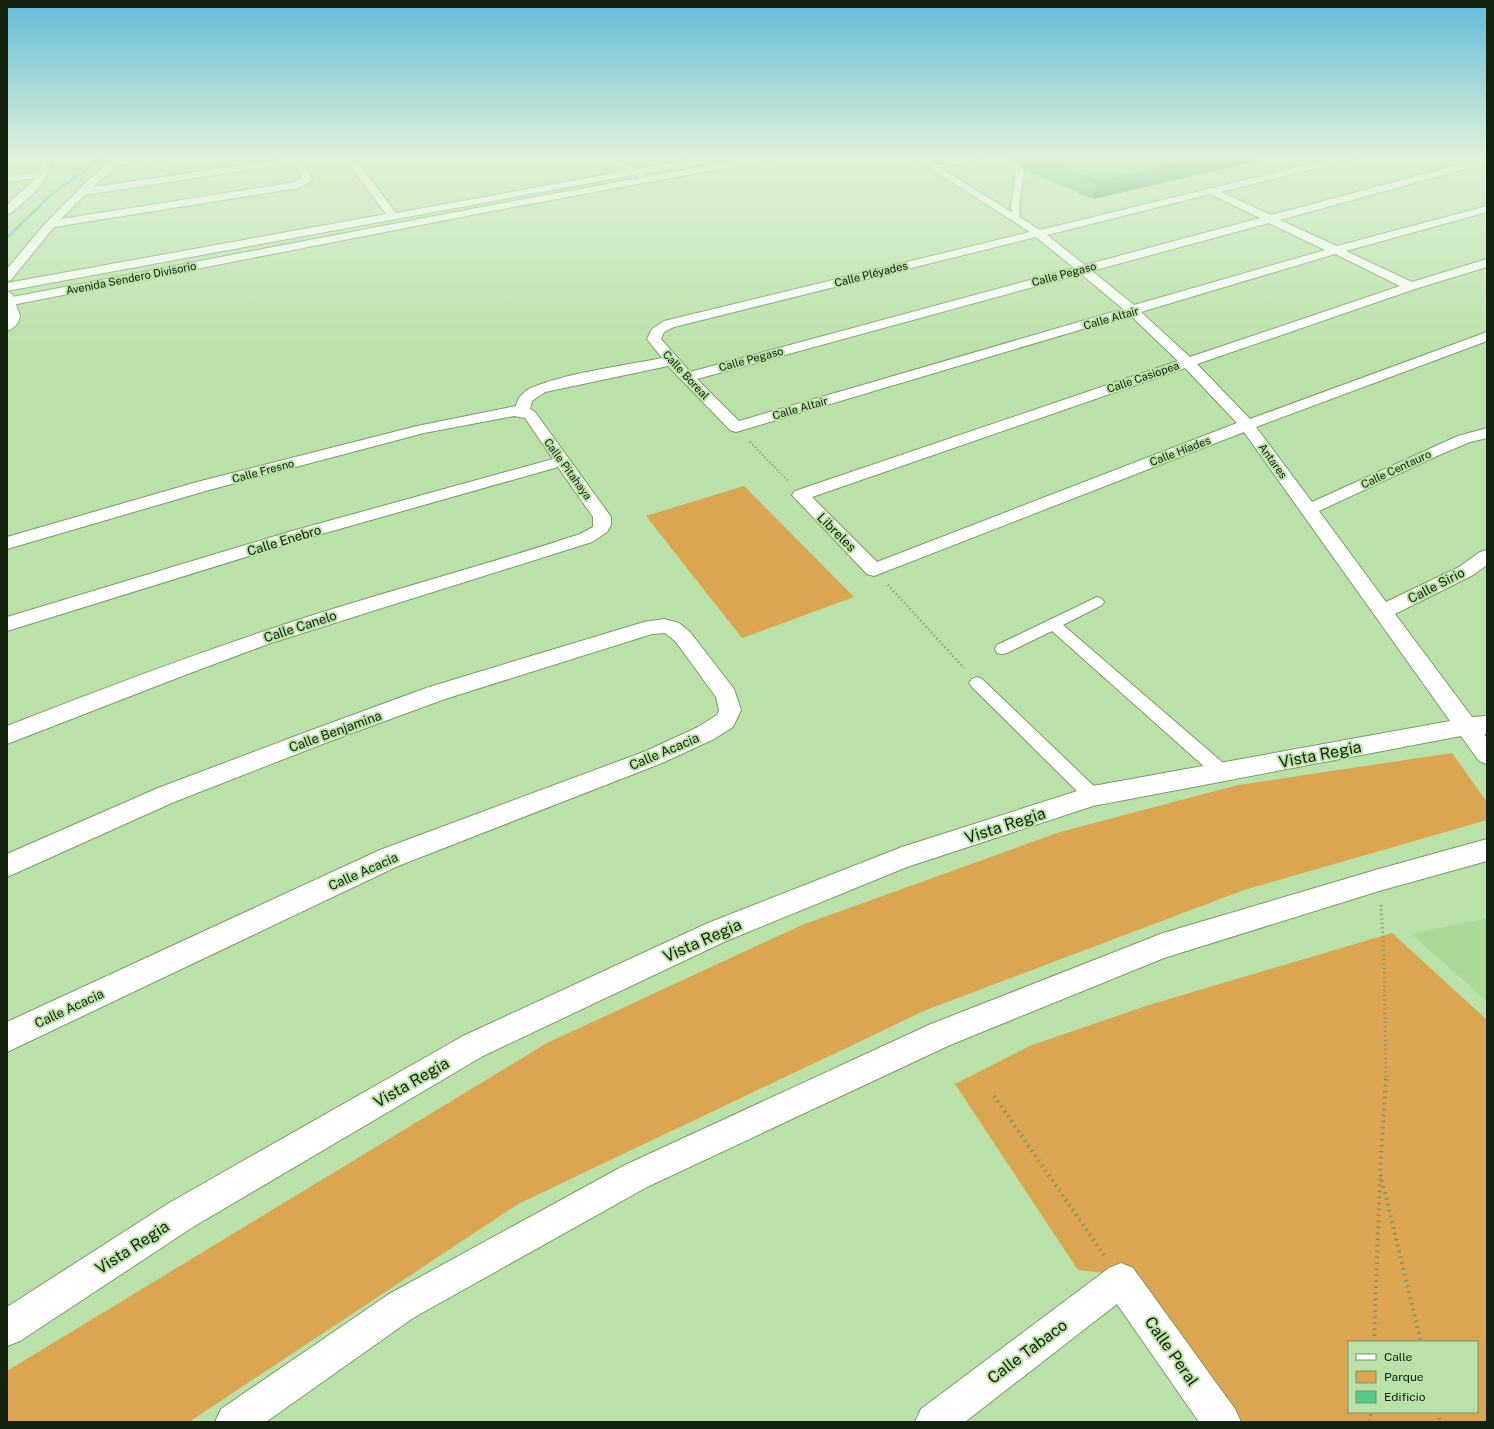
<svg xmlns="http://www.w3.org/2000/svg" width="1494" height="1429" font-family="'Public Sans',sans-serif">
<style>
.built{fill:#acd898}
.green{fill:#dba552;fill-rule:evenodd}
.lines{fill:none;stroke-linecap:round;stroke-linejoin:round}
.stream{fill:#37c6c8;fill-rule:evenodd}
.lane-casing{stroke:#799e67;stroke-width:2}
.street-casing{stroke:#799e67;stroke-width:2}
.secondary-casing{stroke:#799e67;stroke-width:2}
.path-far3{stroke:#79966b;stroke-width:2;stroke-dasharray:1 2.5;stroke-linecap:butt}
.path-far2{stroke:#79966b;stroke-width:2.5;stroke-dasharray:1 3;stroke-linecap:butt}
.path-far1{stroke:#79966b;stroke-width:3;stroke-dasharray:1 3.5;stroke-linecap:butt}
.path{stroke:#79966b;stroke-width:4;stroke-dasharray:1.5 4.5;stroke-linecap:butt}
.lane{fill:#fff;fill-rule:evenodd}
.street{fill:#fff;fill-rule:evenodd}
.secondary{fill:#fff;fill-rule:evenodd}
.wall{fill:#47af76}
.shaded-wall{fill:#3a8f60}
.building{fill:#53cc89;stroke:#3a8f60}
.labels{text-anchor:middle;stroke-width:4;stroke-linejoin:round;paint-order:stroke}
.far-street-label{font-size:11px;fill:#13220c;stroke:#bae1a8}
.street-label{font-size:13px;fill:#13220c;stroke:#bae1a8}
.near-street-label{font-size:16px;fill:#13220c;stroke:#bae1a8}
</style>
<rect width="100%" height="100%" fill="#bae1a8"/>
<!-- built -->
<polygon class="built" points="1487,918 1487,1001 1411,934"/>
<!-- green -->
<g class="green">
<polygon points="744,486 854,597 742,638 646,516"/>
<polygon points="1452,753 1487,802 1487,820 1244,890 926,1010 518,1204 189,1422 7,1422 7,1371 547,1043 802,925 1060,832 1238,785"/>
<path d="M 1392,933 L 1487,1020 L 1487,1422 L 1226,1422 L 1123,1275 L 1078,1270 L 955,1084 L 1032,1045 L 1149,1005 ZM 1349,1342 L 1477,1342 L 1477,1412 L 1349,1412 Z"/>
</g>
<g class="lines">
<!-- stream -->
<polygon class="stream" points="103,156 107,156 53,195 7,239 7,236 51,193"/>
<!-- lane casing -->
<g class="lane-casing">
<g id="lane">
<polygon points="978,156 990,156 934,169 930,167"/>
<polygon points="992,156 1000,156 1021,166 1024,172 1019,206 1020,220 1013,218 1011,206 1016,172 1015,169"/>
<polygon points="1097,597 1102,599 1104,602 1102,605 1063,625 1229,768 1231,773 1229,778 1223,780 1217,778 1052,631 1007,653 1002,654 997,653 995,649 997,645"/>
<polygon points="977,677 982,679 1099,791 1102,796 1099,801 1093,803 1087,801 972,687 969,683 972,679"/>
</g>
</g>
<!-- street casing -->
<g class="street-casing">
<g id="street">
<polygon points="7,156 16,156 14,158 7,159"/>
<path d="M 43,156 L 53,156 C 50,182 30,197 11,213 L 7,214 L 7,205 L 36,178 L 7,182 L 7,176 L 39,172 Z"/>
<path d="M 118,156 L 129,156 L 127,158 L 148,156 L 174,156 L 169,159 L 118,165 L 93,187 L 291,158 L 290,156 L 300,156 L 312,178 L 309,183 L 298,188 L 54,227 L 11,280 L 7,281 L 7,269 L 43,226 L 88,180 ZM 294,163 L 302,178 L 295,182 L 61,219 L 85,195 Z"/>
<polygon points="343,156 353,156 396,213 626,171 601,156 613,156 637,169 710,156 729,156 724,159 644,174 644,177 640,178 634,175 7,291 7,283 386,214"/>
<path d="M 911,156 L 922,156 L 1040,230 L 1343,156 L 1359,156 L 1357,158 L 1221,192 L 1271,215 L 1487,157 L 1487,163 L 1280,220 L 1337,246 L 1487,206 L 1487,212 L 1346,251 L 1412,282 L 1487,259 L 1487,267 L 1415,289 L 1197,364 L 1250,419 L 1487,332 L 1487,341 L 1256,427 L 1312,502 L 1458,436 L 1487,428 L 1487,438 L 1470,442 L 1437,456 L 1319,511 L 1386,602 L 1459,567 L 1480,552 L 1487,550 L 1487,565 L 1473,575 L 1395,614 L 1472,717 L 1487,716 L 1487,734 L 1484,734 L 1487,738 L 1487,764 L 1479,761 L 1461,736 L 1093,806 L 907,867 L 726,941 L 483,1056 L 193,1227 L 20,1341 L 7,1346 L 7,1307 L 169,1203 L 463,1036 L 708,923 L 902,847 L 1093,786 L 1450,721 L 1244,432 L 874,576 L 867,574 L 792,495 L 795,491 L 1178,361 L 1130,315 L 736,432 L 730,430 L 668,366 L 545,392 L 532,401 L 530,409 L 535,412 L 611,517 L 611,525 L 607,532 L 592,542 L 271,643 L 185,675 L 7,744 L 7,726 C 104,688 202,651 301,619 C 393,589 487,565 580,534 L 593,527 L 593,517 L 558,467 L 304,539 L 7,631 L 7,617 L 292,531 L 553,459 L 525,418 L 514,416 L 424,433 L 209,490 L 7,549 L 7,537 L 197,482 L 417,426 L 516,406 C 518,396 526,389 536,386 C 572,372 623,366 662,358 L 647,339 L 652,329 L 664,321 L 1030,232 ZM 1210,194 L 1260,218 L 1085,265 L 1047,235 ZM 1269,223 L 1325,250 L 1134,305 L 1092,271 ZM 1036,237 L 1074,268 L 690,372 L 661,339 L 664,332 L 674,327 ZM 1335,254 L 1400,286 L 1190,357 L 1141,312 ZM 1081,274 L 1123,309 L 739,421 L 697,379 ZM 1185,368 L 1237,423 L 877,562 L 812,497 Z"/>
<path d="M 7,291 L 13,295 L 20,316 C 19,323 14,329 7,331 Z"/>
<polygon points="664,619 679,623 690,632 734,689 741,710 733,727 714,739 662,763 398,866 7,1052 7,1022 380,850 646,751 698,727 717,715 719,710 716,697 676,642 665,633 652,634 445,699 325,743 174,802 7,877 7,854 158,788 309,731 429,687 644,622"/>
<polygon points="1487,839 1487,861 1379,891 1164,958 950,1045 647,1187 413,1318 266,1422 215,1422 221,1409 389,1294 625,1165 931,1024 1163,933 1379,869"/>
<polygon points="1121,1263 1133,1268 1235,1409 1241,1422 1199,1422 1117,1304 965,1422 915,1422 921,1409 1109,1268"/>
</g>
</g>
<!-- secondary casing -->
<g class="secondary-casing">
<g id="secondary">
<polygon points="760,156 779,156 774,159 492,211 7,306 7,298 492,205"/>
<polygon points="1470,156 1487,157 1487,163 1472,158"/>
</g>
</g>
<!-- path-far3 -->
<polyline class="path-far3" points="750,442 788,481"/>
<!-- path-far2 -->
<polyline class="path-far2" points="888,585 964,668"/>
<!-- path-far1 -->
<polyline class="path-far1" points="1381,905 1384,954 1386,1080"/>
<!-- path -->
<g class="path">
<polyline points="1386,1079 1380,1172 1421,1342"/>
<polyline points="994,1096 1104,1255"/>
<polyline points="1374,1342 1380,1176"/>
<polyline points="1438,1412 1440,1422"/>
<polyline points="1370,1422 1371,1412"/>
</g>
<!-- lane -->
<use href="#lane" class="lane"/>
<!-- street -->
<use href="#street" class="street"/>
<!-- secondary -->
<use href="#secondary" class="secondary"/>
</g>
<!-- wall -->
<polygon class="wall" points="1013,156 1259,156 1257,161 1093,199 1024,170 1022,165 1012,160"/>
<!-- shaded-wall -->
<polygon class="shaded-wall" points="1211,156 1259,156 1257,161 1093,199 1098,181"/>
<!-- building -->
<polygon class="building" points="1037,156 1211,156 1098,181"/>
<!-- sky -->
<linearGradient id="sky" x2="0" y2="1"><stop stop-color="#61bbdb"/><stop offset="0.44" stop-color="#e0f2d8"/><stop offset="1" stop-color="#e0f2d8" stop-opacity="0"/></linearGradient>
<rect width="1494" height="356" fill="url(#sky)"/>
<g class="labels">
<!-- far-street labels -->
<g class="far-street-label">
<text transform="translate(871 274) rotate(-14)" y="4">Calle Pléyades</text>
<text transform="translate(1064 274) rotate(-15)" y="4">Calle Pegaso</text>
<text transform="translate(131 278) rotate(-11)" y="4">Avenida Sendero Divisorio</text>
<text transform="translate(1111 318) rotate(-16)" y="4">Calle Altair</text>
<text transform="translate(751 359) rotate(-15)" y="4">Calle Pegaso</text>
<text transform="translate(686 375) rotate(47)" y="4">Calle Boreal</text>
<text transform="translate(1143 377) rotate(-19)" y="4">Calle Casiopea</text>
<text transform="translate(800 408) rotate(-16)" y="4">Calle Altair</text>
<text transform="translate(1180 451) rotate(-21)" y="4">Calle Híades</text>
<text transform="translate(1273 461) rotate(54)" y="4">Antares</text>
<text transform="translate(568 469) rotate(54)" y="4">Calle Pitahaya</text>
<text transform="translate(1396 469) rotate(-25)" y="4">Calle Centauro</text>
<text transform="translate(263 471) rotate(-15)" y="4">Calle Fresno</text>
</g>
<!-- street labels -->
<g class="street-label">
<text transform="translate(837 532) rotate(45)" y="5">Libreles</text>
<text transform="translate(284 540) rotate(-17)" y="5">Calle Enebro</text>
<text transform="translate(1436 585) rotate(-27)" y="5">Calle Sirio</text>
<text transform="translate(300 626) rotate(-18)" y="5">Calle Canelo</text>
<text transform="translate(335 731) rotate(-20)" y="5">Calle Benjamina</text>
<text transform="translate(664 751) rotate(-23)" y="5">Calle Acacia</text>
<text transform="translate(363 871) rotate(-24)" y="5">Calle Acacia</text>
<text transform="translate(69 1008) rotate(-25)" y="5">Calle Acacia</text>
</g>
<!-- near-street labels -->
<g class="near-street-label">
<text transform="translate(1320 754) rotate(-11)" y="6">Vista Regia</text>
<text transform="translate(1005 825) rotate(-18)" y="6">Vista Regia</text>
<text transform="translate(702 940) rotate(-24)" y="6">Vista Regia</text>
<text transform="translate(411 1082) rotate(-30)" y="6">Vista Regia</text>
<text transform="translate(132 1247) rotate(-33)" y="6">Vista Regia</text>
<text transform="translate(1027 1351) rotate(-37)" y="6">Calle Tabaco</text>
<text transform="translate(1172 1351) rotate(55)" y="6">Calle Peral</text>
</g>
</g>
<!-- border -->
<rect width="1494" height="1429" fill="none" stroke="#13220c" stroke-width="16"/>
<!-- legend -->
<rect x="1348" y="1341" width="130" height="72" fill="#bae1a8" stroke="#77956a"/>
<rect x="1356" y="1354" width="20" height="6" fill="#ffffff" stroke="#77956a"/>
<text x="1384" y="1361" font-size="12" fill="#13220c">Calle</text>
<rect x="1356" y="1371" width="20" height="12" fill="#dba552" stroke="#77956a"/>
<text x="1384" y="1381" font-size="12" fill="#13220c">Parque</text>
<rect x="1356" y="1391" width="20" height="12" fill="#53cc89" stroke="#77956a"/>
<text x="1384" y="1401" font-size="12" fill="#13220c">Edificio</text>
</svg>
